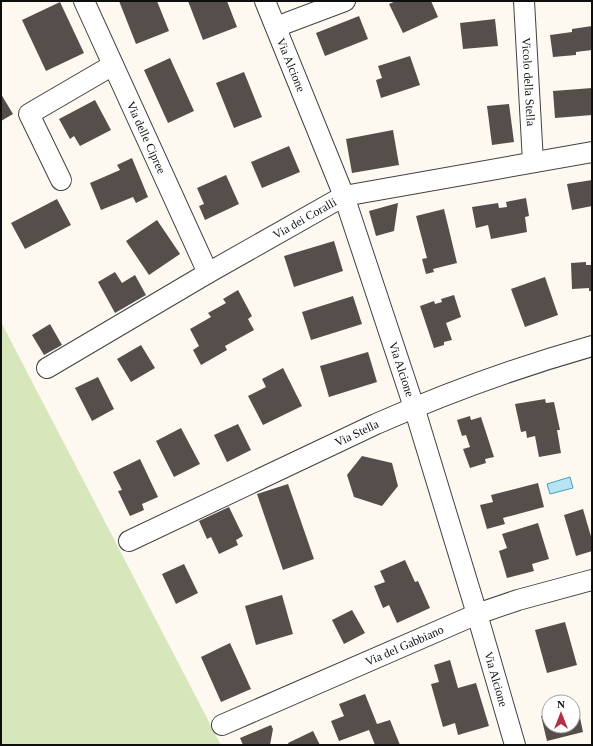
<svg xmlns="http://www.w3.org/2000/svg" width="593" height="746" font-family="'Times New Roman',serif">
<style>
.green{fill:#d7e6bb}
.water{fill:#b8e3f2;stroke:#44a1c4}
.building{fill:#564e4b}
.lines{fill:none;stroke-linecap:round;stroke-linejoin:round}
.street-casing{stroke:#414141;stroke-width:22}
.street{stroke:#fff;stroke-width:20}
.labels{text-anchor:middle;stroke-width:4;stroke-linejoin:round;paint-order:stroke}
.street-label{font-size:12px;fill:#0e0e0e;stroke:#fff}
</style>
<rect width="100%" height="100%" fill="#fef9f0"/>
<!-- green -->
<polygon class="green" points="1,322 221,745 1,745"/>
<!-- water -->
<polygon class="water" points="570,477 573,488 550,494 547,484"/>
<!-- building -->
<g class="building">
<polygon points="119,1 157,1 169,31 136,44"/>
<polygon points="188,1 227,1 237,27 203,40"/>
<polygon points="396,1 431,1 438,17 403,33 389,4"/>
<polygon points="60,2 84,53 46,71 22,20"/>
<polygon points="359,16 368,39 325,56 316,33"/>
<polygon points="495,19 498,46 463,49 460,23"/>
<polygon points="592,26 592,50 576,52 576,55 553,57 550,35 572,32 572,29"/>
<polygon points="410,56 420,85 381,98 376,80 382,78 378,66"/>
<polygon points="170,58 194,111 168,123 144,70"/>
<polygon points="244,72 262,117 234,128 216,83"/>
<polygon points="592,88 592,115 555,118 553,91"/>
<polygon points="1,94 13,114 1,121"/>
<polygon points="95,100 111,130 80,146 74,136 70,139 59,119"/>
<polygon points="509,104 514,142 492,145 487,106"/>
<polygon points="393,130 399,165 352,173 346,139"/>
<polygon points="289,146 300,172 262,188 251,162"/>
<polygon points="132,158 148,197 136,203 133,197 101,210 90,183 120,170 117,165"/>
<polygon points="226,175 239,204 205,220 199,206 204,204 197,188"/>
<polygon points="592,180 592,206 572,210 567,184"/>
<polygon points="526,198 529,216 525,217 527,232 491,239 488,225 476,228 472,207 498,203 499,208 507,207 506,202"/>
<polygon points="57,199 71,225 25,249 11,223"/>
<polygon points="398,203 394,231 376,236 369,211"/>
<polygon points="444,209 457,263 433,269 434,272 426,274 422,259 427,258 416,216"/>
<polygon points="157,220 180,254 149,275 126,241"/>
<polygon points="334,241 343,271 294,287 284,256"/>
<polygon points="586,262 586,265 592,265 592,291 589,291 589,288 572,289 571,263"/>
<polygon points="115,272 122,283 135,275 146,295 115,313 98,282"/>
<polygon points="545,277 558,315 525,327 511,289"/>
<polygon points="238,290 252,316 248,319 254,330 225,346 227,350 201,365 193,350 199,346 190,329 211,317 208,313 226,303 223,299"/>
<polygon points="454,295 461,317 446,323 452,340 444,342 444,345 434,348 420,306 434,301 435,304 442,302 441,299"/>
<polygon points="353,296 362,324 311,340 302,312"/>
<polygon points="50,324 62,345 44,355 32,335"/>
<polygon points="141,345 155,368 131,382 117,359"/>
<polygon points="368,352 377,382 329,397 320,366"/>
<polygon points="283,368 302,406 263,425 248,396 266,387 262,379"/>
<polygon points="98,377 114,409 92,421 75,388"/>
<polygon points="545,399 546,403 554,402 560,430 557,430 561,453 539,457 535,436 527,438 526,431 521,432 515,404"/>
<polygon points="470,416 471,420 481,417 494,457 485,459 486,463 470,468 463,449 470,447 466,435 462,436 457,420"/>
<polygon points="238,424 251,450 227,462 214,435"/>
<polygon points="181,428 200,464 174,477 156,441"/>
<polygon points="362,456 392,463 398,486 382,506 354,497 347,475"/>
<polygon points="140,459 158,497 142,504 144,510 130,516 118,491 122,490 113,472"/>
<polygon points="538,483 544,507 503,518 505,524 487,529 480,505 493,502 491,495"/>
<polygon points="288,484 314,559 283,570 257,494"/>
<polygon points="229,507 243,536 236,540 238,545 219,554 211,537 207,539 199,521"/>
<polygon points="583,509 592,540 592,551 576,556 564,515"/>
<polygon points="538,523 549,559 532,564 534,571 507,578 499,551 507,548 502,534"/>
<polygon points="405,560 415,582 418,581 430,608 397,623 389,605 383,608 374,586 385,582 380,571"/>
<polygon points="184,564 198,593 176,604 162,574"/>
<polygon points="282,595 293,634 256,645 245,606"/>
<polygon points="352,610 365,633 344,644 332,620"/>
<polygon points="565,622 577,665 547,673 535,630"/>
<polygon points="230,643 251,689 221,702 201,657"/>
<polygon points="450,660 458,688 476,683 489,726 458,735 455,723 443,727 431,684 439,682 434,665"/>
<polygon points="365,694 377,724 390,720 400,745 375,745 369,730 339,741 331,721 344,716 339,704"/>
<polygon points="578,708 583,732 547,741 541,716 549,715 549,726 573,726 573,709"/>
<polygon points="271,725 273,729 270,745 243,745 240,738"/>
<polygon points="313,731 320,745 289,745 288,743"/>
</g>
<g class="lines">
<!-- street casing -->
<g class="street-casing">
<g id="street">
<path id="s1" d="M 84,1 L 208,273"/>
<path id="s2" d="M 265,1 L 344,196 L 414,407 L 477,614 L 515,745"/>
<path id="s3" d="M 524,1 L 533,162"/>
<polyline points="276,27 345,1"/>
<polyline points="61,180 29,114 113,65"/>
<path id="s4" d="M 47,368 L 208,273 L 344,196 L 592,152"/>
<path id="s5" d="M 129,541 L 376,424 C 446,393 518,367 592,346"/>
<path id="s6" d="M 222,725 L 477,614 L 518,600 L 592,580"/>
</g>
</g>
<!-- street -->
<use href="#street" class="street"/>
</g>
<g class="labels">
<!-- street labels -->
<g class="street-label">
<text dy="4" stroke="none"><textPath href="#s2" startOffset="69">Via Alcione</textPath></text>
<text dy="4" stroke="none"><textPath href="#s3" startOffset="81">Vicolo della Stella</textPath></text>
<text dy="4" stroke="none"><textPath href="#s1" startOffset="150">Via delle Cipree</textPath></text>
<text dy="4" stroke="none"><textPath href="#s4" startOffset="298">Via dei Coralli</textPath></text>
<text dy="4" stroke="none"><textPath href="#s2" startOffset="393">Via Alcione</textPath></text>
<text dy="4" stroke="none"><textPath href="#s5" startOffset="252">Via Stella</textPath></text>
<text dy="4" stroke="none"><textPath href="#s6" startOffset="199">Via del Gabbiano</textPath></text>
<text dy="4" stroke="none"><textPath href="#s2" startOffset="717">Via Alcione</textPath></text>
</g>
</g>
<!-- border -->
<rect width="593" height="746" fill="none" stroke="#0e0e0e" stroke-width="4"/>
<!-- north arrow -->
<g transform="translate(561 714)"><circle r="19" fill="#ffffff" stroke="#9f9f9f"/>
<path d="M0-3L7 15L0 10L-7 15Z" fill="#b52f46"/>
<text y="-6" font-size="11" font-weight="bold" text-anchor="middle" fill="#0e0e0e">N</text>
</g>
</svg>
